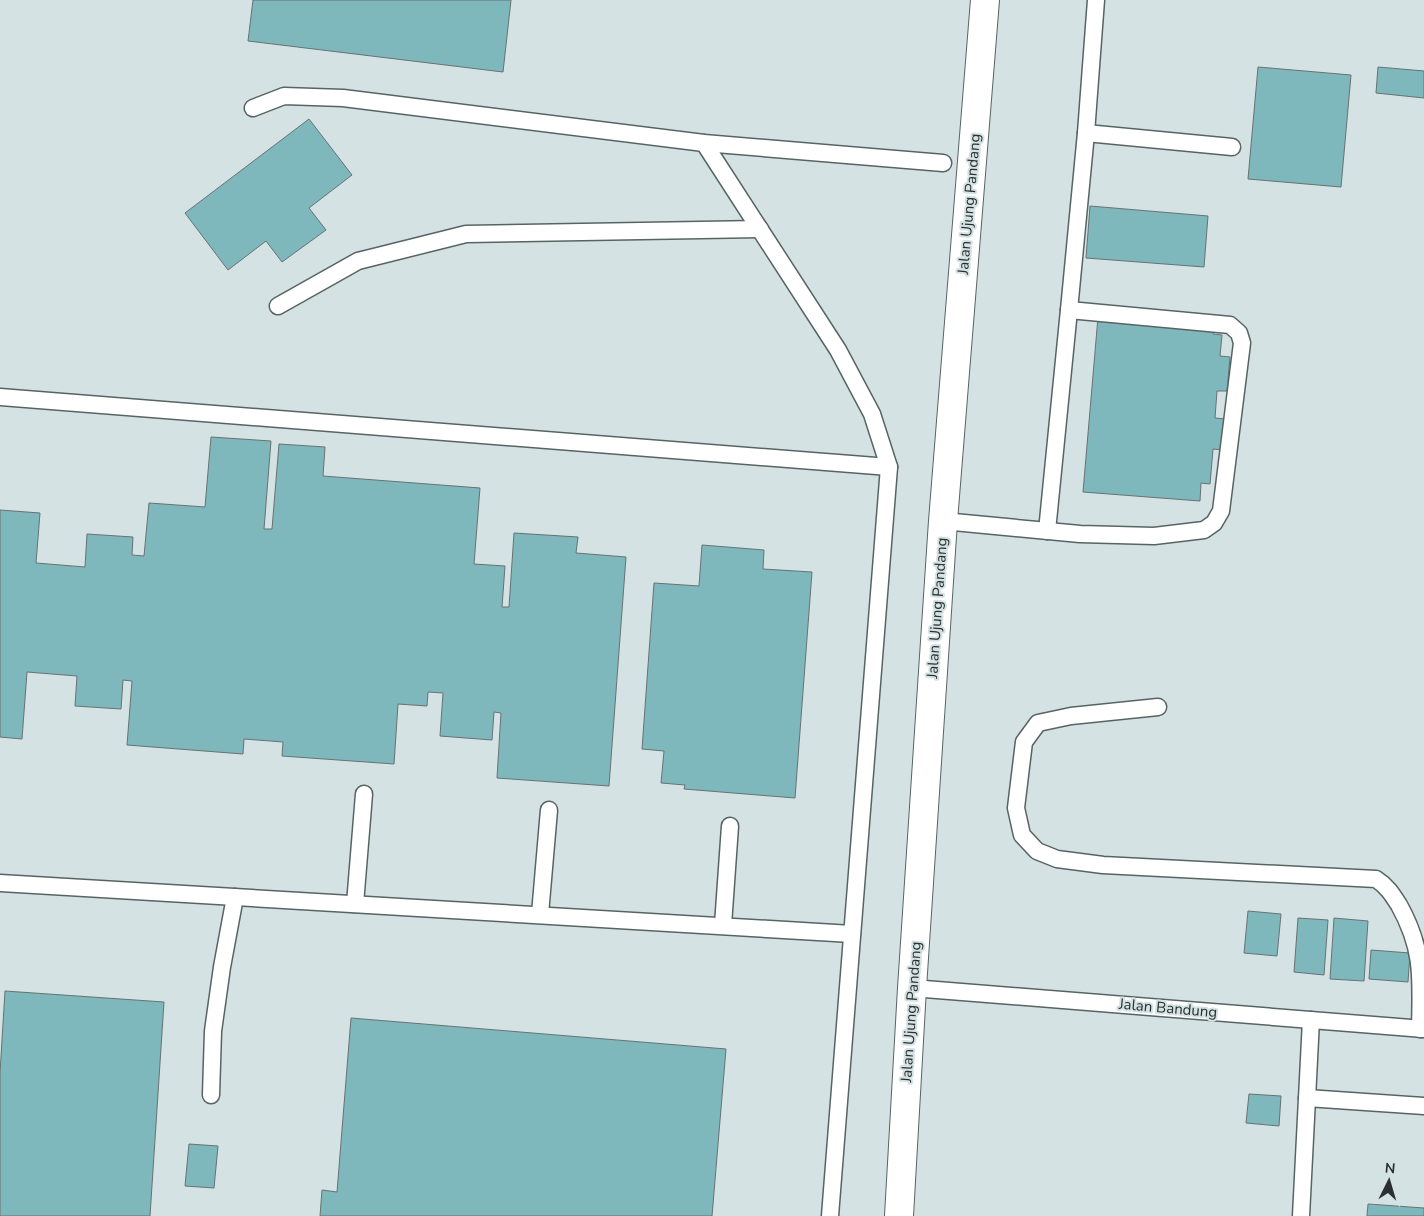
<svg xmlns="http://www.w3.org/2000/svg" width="1424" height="1216" font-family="'Nunito Sans',sans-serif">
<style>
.building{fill:#7fb8bc;stroke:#667273}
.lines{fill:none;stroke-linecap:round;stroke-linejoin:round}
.lane-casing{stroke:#576464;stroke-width:19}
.street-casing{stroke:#576464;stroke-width:30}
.lane{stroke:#fff;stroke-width:16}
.street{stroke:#fff;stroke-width:28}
.labels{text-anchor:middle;stroke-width:4;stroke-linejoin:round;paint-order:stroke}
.street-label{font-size:15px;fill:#2a2f2f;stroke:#d4e2e3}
</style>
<rect width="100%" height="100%" fill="#d4e2e3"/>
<!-- building -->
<g class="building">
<polygon points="253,0 511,0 503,72 248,41"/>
<polygon points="1258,67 1351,75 1341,187 1248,179"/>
<polygon points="1378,67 1424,71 1424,98 1376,93"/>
<polygon points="309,119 352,175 309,208 326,230 282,262 266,241 228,270 185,213"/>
<polygon points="1090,206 1208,216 1204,267 1086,258"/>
<polygon points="1098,317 1214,327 1213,334 1222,335 1220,356 1230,357 1227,391 1217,391 1215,418 1226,419 1223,450 1213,449 1210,484 1201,483 1200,501 1083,492"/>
<polygon points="211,437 271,441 264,529 272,529 279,444 325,447 323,476 480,488 474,564 505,566 502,607 509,607 514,533 578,537 576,553 626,557 609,786 497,778 501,713 494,712 492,740 440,736 443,693 428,692 427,706 398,704 394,764 282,756 283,742 244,739 243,754 127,745 132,681 123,680 121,709 75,706 77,676 27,672 22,739 0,737 0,510 40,513 36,563 85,567 87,534 133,537 132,555 144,556 149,503 205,507"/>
<polygon points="702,545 764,550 763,569 812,572 795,798 684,789 685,785 661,783 664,751 642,749 654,583 699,586"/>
<polygon points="1248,911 1281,914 1277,956 1244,953"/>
<polygon points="1298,918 1328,920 1324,975 1294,972"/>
<polygon points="1334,918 1368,921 1364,981 1330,979"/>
<polygon points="1371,950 1410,953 1408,982 1369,979"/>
<polygon points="5,991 164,1002 150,1216 0,1216 0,1073"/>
<polygon points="351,1018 726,1049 712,1216 320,1216 322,1190 337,1192"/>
<polygon points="1249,1094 1281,1096 1279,1126 1246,1123"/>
<polygon points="189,1144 218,1146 214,1188 185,1186"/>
<polygon points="1368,1204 1424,1208 1424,1216 1367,1216"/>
</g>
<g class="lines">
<!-- lane casing -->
<g class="lane-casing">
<g id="lane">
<polyline points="253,108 284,96 343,98 704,143 943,163"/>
<polyline points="1086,133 1232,147"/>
<polyline points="704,143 838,350 872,414 889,467 830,1216"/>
<polyline points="278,306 358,261 466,234 760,229"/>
<polyline points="0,397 889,467"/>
<polyline points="943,521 1080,534 1154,536 1204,530 1214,523 1221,511 1242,343 1239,333 1230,325 1069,310 1086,133 1096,0"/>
<polyline points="1047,531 1069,310"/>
<path d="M 1158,707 L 1071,716 L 1038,723 L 1024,742 L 1016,808 L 1022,835 L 1037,851 L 1057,859 L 1103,865 L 1376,879 C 1387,886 1392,894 1399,905 C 1424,950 1421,978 1420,1029"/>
<polyline points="0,883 852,934"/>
<polyline points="355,904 364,794"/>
<polyline points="540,914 549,810"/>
<polyline points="723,925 730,826"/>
<polyline points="912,988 1424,1029"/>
<polyline points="211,1095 213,1031 222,967 235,897"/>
<polyline points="1307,1098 1424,1106"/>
<polyline points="1301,1216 1311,1020"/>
</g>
</g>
<!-- street casing -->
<g class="street-casing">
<polyline id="street" points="899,1216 912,988 943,521 985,0"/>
</g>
<!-- lane -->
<use href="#lane" class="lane"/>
<!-- street -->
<use href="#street" class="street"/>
</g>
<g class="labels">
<!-- street labels -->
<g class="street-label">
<text transform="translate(969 204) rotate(-85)" y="5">Jalan Ujung Pandang</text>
<text transform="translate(937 608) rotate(-86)" y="5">Jalan Ujung Pandang</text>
<text transform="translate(1168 1008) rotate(5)" y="5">Jalan Bandung</text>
<text transform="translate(911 1012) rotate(-86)" y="5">Jalan Ujung Pandang</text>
</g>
</g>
<!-- north arrow -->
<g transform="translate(1389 1181) rotate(5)" stroke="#d4e2e3" stroke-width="4" paint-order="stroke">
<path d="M0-4L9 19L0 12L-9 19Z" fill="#2a2f2f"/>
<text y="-8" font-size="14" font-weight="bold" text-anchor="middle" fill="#2a2f2f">N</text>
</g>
</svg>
